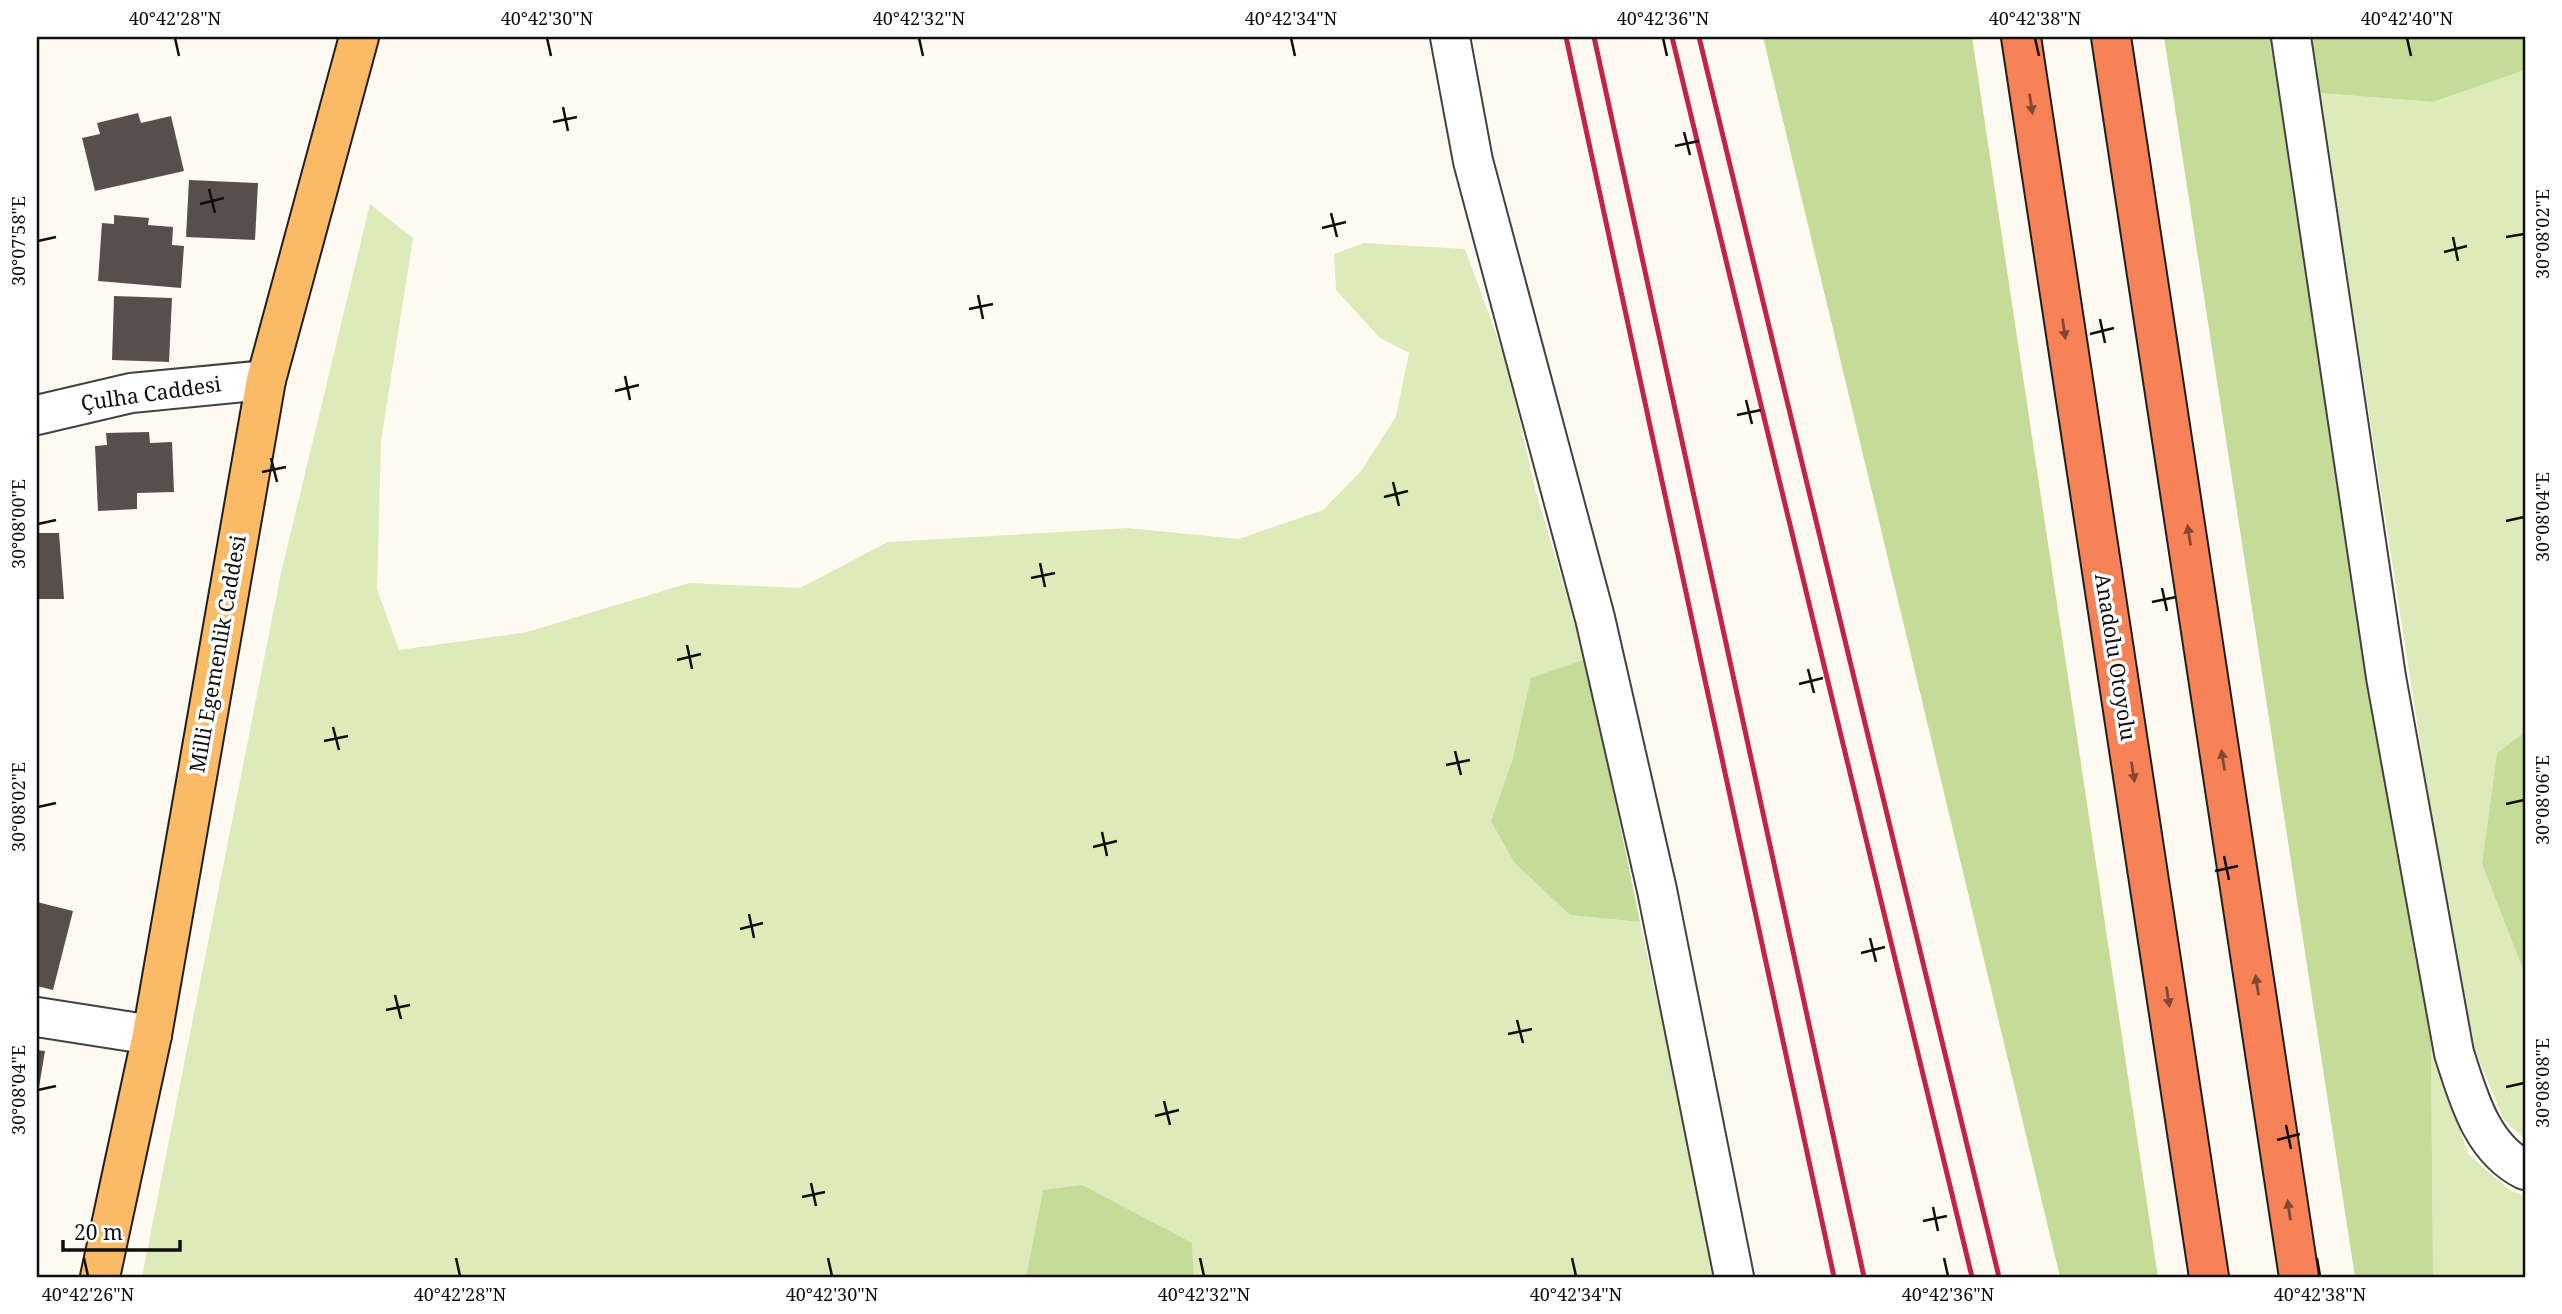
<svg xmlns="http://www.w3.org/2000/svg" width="2562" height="1314" font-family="'Noto Serif',serif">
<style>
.green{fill:#dcebb9}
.forest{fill:#c4dc98}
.building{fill:#584e4b}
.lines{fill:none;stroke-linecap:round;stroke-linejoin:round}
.minor-casing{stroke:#424242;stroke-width:42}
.major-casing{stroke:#202020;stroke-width:42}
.highway-casing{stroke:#202020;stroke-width:42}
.minor{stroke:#fff;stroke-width:38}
.major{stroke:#fbba65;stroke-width:38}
.highway{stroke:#f78257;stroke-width:38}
.rail{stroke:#c32349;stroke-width:5}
.oneway{fill:#834833}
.ticks{fill:none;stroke:#0f0f0f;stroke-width:2.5}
.labels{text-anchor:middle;stroke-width:7;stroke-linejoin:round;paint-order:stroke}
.street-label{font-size:21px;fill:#0f0f0f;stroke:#fff}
.neatline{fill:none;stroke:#0f0f0f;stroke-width:2.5}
.ticks-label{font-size:18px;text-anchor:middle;fill:#0f0f0f}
</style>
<rect width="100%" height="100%" fill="#fffaf1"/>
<!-- green -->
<g class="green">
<polygon points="2525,70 2525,732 2497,753 2482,864 2525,975 2525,1139 2504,1120 2472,1043 2441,876 2319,93 2433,102"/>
<polygon points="370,204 413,238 381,441 377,589 399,650 527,632 689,583 800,588 888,542 1127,528 1239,539 1323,510 1362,470 1396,416 1409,353 1380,338 1336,290 1334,254 1364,243 1465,249 1506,361 1536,492 1586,659 1513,758 1491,821 1570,915 1640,922 1718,1277 1194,1277 1192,1243 1043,1190 1026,1277 142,1277 281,573"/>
<polygon points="2431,1043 2468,1154 2511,1191 2525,1196 2525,1277 2433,1277"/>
</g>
<!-- forest -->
<g class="forest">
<polygon points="1763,37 1972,37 2158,1277 2060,1277"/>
<polygon points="2164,37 2276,37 2325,391 2431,1043 2433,1277 2355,1277"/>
<polygon points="2312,37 2525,37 2525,70 2433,102 2319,93"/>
<polygon points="1586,659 1640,922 1570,915 1514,862 1491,821 1513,758 1531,678"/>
<polygon points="2525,732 2525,975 2482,864 2497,753"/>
<polygon points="1082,1185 1192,1243 1194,1277 1026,1277 1043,1190"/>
</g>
<!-- building -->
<g class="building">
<polygon points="138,113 141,123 171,116 184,171 95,191 82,138 100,134 97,123"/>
<polygon points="189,180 258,183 255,240 186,237"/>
<polygon points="114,215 149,218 148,225 173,227 172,245 184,246 181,288 98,281 102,223 114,224"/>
<polygon points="114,296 172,298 169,362 112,360"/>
<polygon points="149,432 150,443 172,442 174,492 137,493 137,509 98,511 95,446 107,445 106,433"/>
<polygon points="37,533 59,533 64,599 37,599"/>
<polygon points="37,902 73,911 53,990 37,986"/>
<polygon points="37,1050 45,1051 38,1093 37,1092"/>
</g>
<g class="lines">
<!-- minor casing -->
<g class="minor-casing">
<g id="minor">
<polyline points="1450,37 1473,161 1595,618 1657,890 1734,1277"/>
<path d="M 2291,37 L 2386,677 L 2454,1053 C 2468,1096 2481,1148 2525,1170"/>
<polyline points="37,415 131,393 266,380"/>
<polyline points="37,1017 152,1035"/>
</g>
</g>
<!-- major casing -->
<g class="major-casing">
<polyline id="major" points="100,1277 152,1035 266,380 359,37"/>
</g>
<!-- highway casing -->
<g class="highway-casing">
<g id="highway">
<polyline points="2021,37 2209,1277"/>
<polyline points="2111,37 2299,1277"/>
</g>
</g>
<!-- minor -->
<use href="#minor" class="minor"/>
<!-- major -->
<use href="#major" class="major"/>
<!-- highway -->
<use href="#highway" class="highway"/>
<!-- rail -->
<g class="rail">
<polyline points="1566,37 1834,1277"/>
<polyline points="1594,37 1864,1277"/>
<polyline points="1672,37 1972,1277"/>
<polyline points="1699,37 1999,1277"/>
</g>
</g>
<!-- one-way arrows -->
<defs><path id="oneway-solid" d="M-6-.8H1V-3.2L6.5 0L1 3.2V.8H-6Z" transform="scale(1.75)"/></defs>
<g class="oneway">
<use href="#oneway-solid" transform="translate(2031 104) rotate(82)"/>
<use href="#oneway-solid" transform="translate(2064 329) rotate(82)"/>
<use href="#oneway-solid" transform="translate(2189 535) rotate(-99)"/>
<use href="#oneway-solid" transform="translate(2223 760) rotate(-99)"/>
<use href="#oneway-solid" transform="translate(2133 772) rotate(81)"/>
<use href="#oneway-solid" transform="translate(2257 985) rotate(-99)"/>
<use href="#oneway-solid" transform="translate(2168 997) rotate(81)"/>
<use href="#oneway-solid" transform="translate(2289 1210) rotate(-98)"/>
</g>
<!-- ticks -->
<path class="ticks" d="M 175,38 L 179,56M 547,38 L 551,56M 919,38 L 923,56M 1291,38 L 1295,56M 1663,38 L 1667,56M 2035,38 L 2039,56M 2407,38 L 2411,56M 563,107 L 568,131M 553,122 L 577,117M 1684,132 L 1690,155M 1675,146 L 1699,141M 209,189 L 215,213M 200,204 L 224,198M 1331,213 L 1337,237M 1322,228 L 1346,222M 2453,237 L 2458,261M 2506,237 L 2524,234M 38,241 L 56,237M 2444,252 L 2467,246M 978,295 L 983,319M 969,309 L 993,304M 2100,319 L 2105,343M 2090,334 L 2114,328M 625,376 L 630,400M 615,391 L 639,385M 1746,400 L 1752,424M 1737,415 L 1761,410M 271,458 L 277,482M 262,472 L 286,467M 1393,482 L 1399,506M 1384,497 L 1408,491M 2506,521 L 2524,517M 38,524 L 56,520M 1040,563 L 1045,587M 1031,578 L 1055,573M 2162,588 L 2167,611M 2152,602 L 2176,597M 687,645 L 692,669M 677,660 L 701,654M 1808,669 L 1814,693M 1799,684 L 1823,678M 333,727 L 339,750M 324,741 L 348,736M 1455,751 L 1461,775M 1446,765 L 1470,760M 2506,804 L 2524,800M 38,807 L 56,803M 1102,832 L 1107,856M 1093,847 L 1117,841M 2224,856 L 2229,880M 2215,871 L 2238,866M 749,914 L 754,938M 740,929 L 763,923M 1870,938 L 1876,962M 1861,953 L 1885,947M 395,995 L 401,1019M 386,1010 L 410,1005M 1517,1020 L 1523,1043M 1508,1034 L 1532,1029M 2506,1087 L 2524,1083M 38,1090 L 56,1086M 1164,1101 L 1170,1125M 1155,1116 L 1179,1110M 2286,1125 L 2291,1149M 2277,1140 L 2300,1134M 811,1183 L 816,1206M 802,1197 L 825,1192M 1933,1207 L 1938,1231M 1923,1221 L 1947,1216M 84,1258 L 88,1276M 456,1258 L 460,1276M 828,1258 L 832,1276M 1200,1258 L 1204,1276M 1572,1258 L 1576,1276M 1944,1258 L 1948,1276M 2317,1258 L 2320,1276"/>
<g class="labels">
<!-- street labels -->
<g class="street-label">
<text transform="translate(151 394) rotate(-8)" y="7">Çulha Caddesi</text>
<text transform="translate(218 654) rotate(-80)" y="7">Milli Egemenlik Caddesi</text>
<text transform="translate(2115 657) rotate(81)" y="7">Anadolu Otoyolu</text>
</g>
</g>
<!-- border -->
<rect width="2562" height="1314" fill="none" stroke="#ffffff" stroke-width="77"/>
<!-- scale -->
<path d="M63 1240v10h117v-10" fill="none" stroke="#0f0f0f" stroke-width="3.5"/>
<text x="74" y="1240" font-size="21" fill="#0f0f0f" stroke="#ffffff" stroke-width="5" paint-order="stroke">20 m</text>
<rect x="38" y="38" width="2486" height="1238" class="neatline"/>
<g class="ticks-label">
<text x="175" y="25">40°42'28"N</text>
<text x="547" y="25">40°42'30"N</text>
<text x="919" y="25">40°42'32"N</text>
<text x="1291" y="25">40°42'34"N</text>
<text x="1663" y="25">40°42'36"N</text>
<text x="2035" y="25">40°42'38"N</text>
<text x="2407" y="25">40°42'40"N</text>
<text transform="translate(2543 234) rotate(-90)" y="6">30°08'02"E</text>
<text transform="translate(19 241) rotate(-90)" y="6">30°07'58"E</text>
<text transform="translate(2543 517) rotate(-90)" y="6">30°08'04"E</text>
<text transform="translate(19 524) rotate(-90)" y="6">30°08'00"E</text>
<text transform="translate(2543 800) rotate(-90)" y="6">30°08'06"E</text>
<text transform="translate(19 807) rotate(-90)" y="6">30°08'02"E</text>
<text transform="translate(2543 1083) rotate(-90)" y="6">30°08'08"E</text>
<text transform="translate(19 1090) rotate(-90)" y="6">30°08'04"E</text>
<text x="88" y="1301">40°42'26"N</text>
<text x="460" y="1301">40°42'28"N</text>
<text x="832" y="1301">40°42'30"N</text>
<text x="1204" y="1301">40°42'32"N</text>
<text x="1576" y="1301">40°42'34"N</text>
<text x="1948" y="1301">40°42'36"N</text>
<text x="2320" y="1301">40°42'38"N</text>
</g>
</svg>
